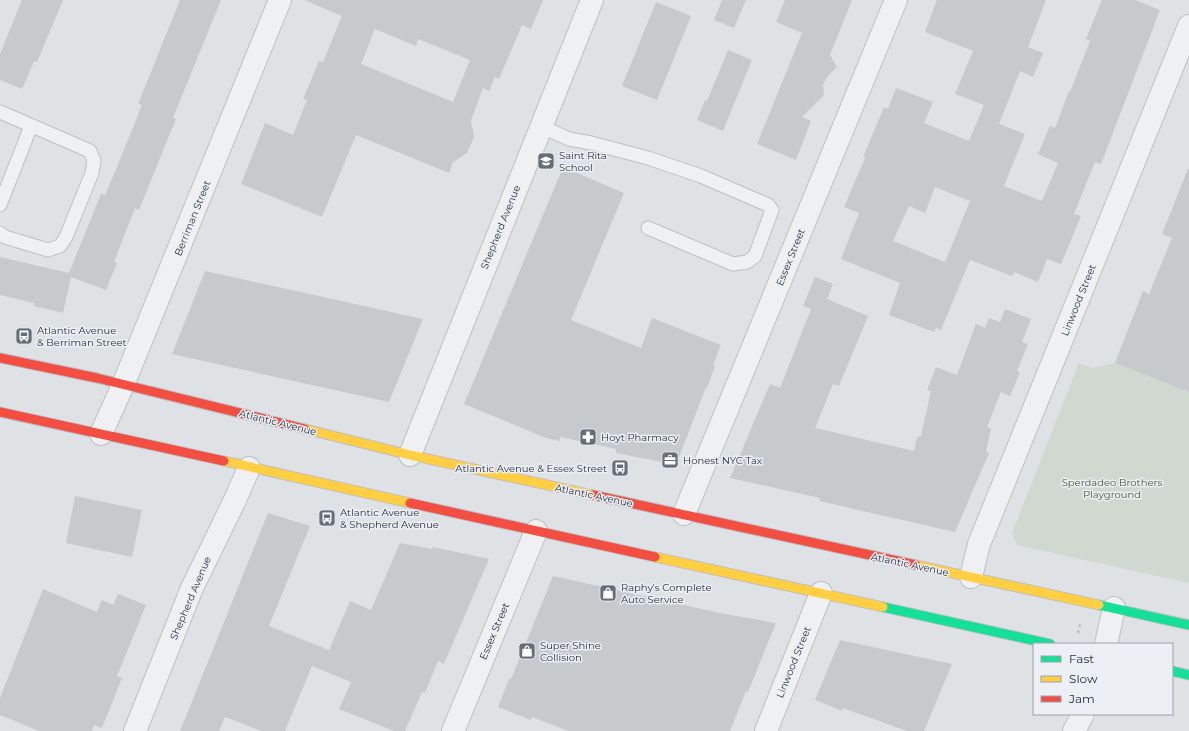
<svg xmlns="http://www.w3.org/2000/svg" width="1189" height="731" font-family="Montserrat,sans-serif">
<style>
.green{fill:#d0d8d0}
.building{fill:#c7cacd;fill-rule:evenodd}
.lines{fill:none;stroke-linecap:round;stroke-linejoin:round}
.lane-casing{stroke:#bec0c3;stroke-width:15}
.street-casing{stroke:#bec0c3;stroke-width:24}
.fast-casing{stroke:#bbbec2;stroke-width:11}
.slow-casing{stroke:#bbbec2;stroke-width:11}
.jam-casing{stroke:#bbbec2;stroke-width:11}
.path{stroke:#bec0c4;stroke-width:2.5;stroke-dasharray:3 3;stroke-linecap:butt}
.lane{stroke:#eef0f1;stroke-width:13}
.street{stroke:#eef0f1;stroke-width:22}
.fast{stroke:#16e098;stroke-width:9}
.slow{stroke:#ffcf43;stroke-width:9}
.jam{stroke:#f24e42;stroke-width:9}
.labels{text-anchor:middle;stroke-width:3;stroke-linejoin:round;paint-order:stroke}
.poi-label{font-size:10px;fill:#272f3d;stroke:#eceff4;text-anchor:start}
.street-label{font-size:10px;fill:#272f3d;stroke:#eceff4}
.park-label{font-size:10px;fill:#3b5834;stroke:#eceff4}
</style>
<rect width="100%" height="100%" fill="#dfe2e5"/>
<!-- green -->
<polygon class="green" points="1079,363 1092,368 1115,363 1189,392 1189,583 1017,545 1012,533"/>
<!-- building -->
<g class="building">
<polygon points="22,0 63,0 37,62 34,61 22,89 0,80 0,54"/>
<polygon points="180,0 221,0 173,118 176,119 139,210 135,208 114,262 117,263 106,290 71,277 63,313 34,306 34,303 0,295 0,257 69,273 101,194 105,195 117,167 142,105 138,104"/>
<path d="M 304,0 L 543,0 L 531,29 L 522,25 L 499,79 L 495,77 L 489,91 L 483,88 L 471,120 L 474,137 L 467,153 L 453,162 L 449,173 L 356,135 L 322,217 L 241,184 L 265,123 L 293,135 L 307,100 L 303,99 L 319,61 L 323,62 L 342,16 ZM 375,29 L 416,46 L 418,39 L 470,60 L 453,102 L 361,64 Z"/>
<polygon points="722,0 746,0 734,28 714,20"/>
<polygon points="785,0 852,0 830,55 837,67 827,77 823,85 824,95 802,117 811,121 796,160 757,144 802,33 776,22"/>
<path d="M 937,0 L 1046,0 L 1028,47 L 1043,53 L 1033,77 L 1020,71 L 999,124 L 1025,134 L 1004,186 L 1042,201 L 1058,163 L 1038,154 L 1050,126 L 1055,128 L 1069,91 L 1070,92 L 1090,41 L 1086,39 L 1102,0 L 1135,0 L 1160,10 L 1101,164 L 1095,162 L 1074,214 L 1081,216 L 1061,264 L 1047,259 L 1038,282 L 1014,272 L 1012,276 L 970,260 L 941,330 L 936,328 L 934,332 L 889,315 L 900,283 L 841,259 L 859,213 L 844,207 L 865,158 L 863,157 L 884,107 L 888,109 L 896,88 L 933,102 L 924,123 L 969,141 L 984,105 L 955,94 L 973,51 L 925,32 ZM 935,187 L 970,201 L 945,262 L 893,241 L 909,206 L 925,213 Z"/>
<polygon points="656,2 691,16 657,100 622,86"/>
<polygon points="728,50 752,60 723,131 697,120 705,100 707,101"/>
<polygon points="563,167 624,193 571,320 641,348 652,318 721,345 713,365 715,366 707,388 706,387 676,465 616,453 616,449 560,437 560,441 546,438 464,404"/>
<polygon points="1188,169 1189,169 1189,392 1115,363 1143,291 1149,294 1172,238 1162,234"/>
<polygon points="205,271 423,319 389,402 172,354"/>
<polygon points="815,277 833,284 827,299 868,316 839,386 833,384 815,428 914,451 917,437 921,436 931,391 927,390 936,367 957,375 976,324 985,328 989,318 1000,322 1005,309 1031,319 1022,342 1028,344 1017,371 1020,372 1010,396 1001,392 987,427 991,428 986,451 989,453 955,532 819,501 820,498 730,478 770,384 780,388 811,309 803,306"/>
<polygon points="75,496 142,510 132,557 66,543"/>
<polygon points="268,513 310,526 269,626 329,650 350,601 371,610 400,543 432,549 433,547 489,559 444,664 438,661 425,693 422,692 405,731 394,731 339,709 351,682 312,666 285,731 261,731 225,717 219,731 180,731"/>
<polygon points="553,576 720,613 776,623 748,692 746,691 730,731 568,731 532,717 531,720 498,707 509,679 511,679"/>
<polygon points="43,589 97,612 102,600 113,605 118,594 146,605 117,676 122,678 102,728 94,725 92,731 39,731 0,715 0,698"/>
<polygon points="840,640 952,664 924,731 907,731 843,708 842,711 815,700"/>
</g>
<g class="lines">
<!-- lane casing -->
<g class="lane-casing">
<g id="lane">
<polyline points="0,112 90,151 94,161 92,173 66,237 60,246 48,250 5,237 0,233"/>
<polyline points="540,126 569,139 591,143 648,158 701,176 768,205 772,210 755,256 747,262 733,264 648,228"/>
<polyline points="0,205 31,126"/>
</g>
</g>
<!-- street casing -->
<g class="street-casing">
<g id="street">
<polyline points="101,434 123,385 280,0"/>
<polyline points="410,455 592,0"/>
<polyline points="684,514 896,0"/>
<polyline points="971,577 979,544 1189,26"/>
<polyline points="1106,644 1114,608"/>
<polyline points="135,731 192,588 235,500 249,468"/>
<polyline points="453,731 536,531"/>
<polyline points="766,731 821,593"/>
<polyline points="1074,731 1083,714"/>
</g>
</g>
<!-- fast casing -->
<g class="fast-casing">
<g id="fast">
<polyline points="1099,605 1189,625"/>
<polyline points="883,607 1050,644"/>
<polyline points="1172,671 1189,675"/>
</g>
</g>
<!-- slow casing -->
<g class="slow-casing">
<g id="slow">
<polyline points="305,429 410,455 593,495"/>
<polyline points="224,461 410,503"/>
<polyline points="655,557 883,607"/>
<polyline points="916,565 1099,605"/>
</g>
</g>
<!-- jam casing -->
<g class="jam-casing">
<g id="jam">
<polyline points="0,358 97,378 305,429"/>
<polyline points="0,412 224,461"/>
<polyline points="593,495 916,565"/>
<polyline points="410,503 655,557"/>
</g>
</g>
<!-- path -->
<polyline class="path" points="1078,633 1080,624"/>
<!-- lane -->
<use href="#lane" class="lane"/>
<!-- street -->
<use href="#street" class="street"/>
<!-- fast -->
<use href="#fast" class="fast"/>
<!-- slow -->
<use href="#slow" class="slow"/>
<!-- jam -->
<use href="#jam" class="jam"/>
</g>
<!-- icons -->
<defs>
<g id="school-square" transform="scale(0.9)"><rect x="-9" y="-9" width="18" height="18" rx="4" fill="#676e78" stroke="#eceff4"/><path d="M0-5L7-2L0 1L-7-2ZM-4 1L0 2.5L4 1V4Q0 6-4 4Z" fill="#fff"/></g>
<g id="bus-square" transform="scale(0.9)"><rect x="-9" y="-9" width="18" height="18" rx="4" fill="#676e78" stroke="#eceff4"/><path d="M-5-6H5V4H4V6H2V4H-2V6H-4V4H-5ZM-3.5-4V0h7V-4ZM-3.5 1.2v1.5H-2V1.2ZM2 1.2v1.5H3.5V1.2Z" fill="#fff"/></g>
<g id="pharmacy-square" transform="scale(0.9)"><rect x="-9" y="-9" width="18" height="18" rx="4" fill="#676e78" stroke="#eceff4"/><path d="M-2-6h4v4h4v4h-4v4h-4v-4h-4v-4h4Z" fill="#fff"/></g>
<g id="office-square" transform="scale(0.9)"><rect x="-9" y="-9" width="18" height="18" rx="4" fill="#676e78" stroke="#eceff4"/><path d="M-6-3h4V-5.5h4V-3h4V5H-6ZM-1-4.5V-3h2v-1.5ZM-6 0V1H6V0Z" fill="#fff"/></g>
<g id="shop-square" transform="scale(0.9)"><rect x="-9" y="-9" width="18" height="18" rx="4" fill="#676e78" stroke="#eceff4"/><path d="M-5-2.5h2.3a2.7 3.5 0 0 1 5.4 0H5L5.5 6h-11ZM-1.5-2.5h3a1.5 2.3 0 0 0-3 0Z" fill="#fff"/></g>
</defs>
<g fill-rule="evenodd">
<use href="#school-square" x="546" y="161"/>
<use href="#bus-square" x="24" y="336"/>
<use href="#pharmacy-square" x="588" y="437"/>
<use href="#office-square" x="670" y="460"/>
<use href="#bus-square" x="620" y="468"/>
<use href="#bus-square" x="327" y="518"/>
<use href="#shop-square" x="608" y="593"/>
<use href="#shop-square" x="527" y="651"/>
</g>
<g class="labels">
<!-- poi labels -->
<g class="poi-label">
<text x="559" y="159">Saint Rita<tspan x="559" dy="12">School</tspan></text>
<text x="37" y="334">Atlantic Avenue<tspan x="37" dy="12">&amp; Berriman Street</tspan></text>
<text x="601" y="441">Hoyt Pharmacy</text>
<text x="683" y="464">Honest NYC Tax</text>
<text x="607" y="472" text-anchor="end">Atlantic Avenue &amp; Essex Street</text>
<text x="340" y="516">Atlantic Avenue<tspan x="340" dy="12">&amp; Shepherd Avenue</tspan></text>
<text x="621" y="591">Raphy's Complete<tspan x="621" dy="12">Auto Service</tspan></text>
<text x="540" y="649">Super Shine<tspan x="540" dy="12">Collision</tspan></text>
</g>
<!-- street labels -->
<g class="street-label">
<text transform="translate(192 218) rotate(-68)" y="4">Berriman Street</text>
<text transform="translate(500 227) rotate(-68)" y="4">Shepherd Avenue</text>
<text transform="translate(790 257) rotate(-68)" y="4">Essex Street</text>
<text transform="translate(1078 300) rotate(-68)" y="4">Linwood Street</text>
<text transform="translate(278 422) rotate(14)" y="4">Atlantic Avenue</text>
<text transform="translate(594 495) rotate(12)" y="4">Atlantic Avenue</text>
<text transform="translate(910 564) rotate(12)" y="4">Atlantic Avenue</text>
<text transform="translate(190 598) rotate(-67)" y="4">Shepherd Avenue</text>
<text transform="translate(494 631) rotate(-67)" y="4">Essex Street</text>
<text transform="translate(793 662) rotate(-68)" y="4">Linwood Street</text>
</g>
<!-- park labels -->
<g class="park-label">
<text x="1112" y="486">Sperdadeo Brothers<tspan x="1112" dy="12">Playground</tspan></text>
</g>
</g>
<!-- legend -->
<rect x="1033" y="643" width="140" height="72" fill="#eceff4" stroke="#9da2ab"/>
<rect x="1041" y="656" width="20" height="6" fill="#16e098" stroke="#9da2ab"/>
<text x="1069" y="663" font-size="12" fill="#272f3d">Fast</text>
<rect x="1041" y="676" width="20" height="6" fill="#ffcf43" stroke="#9da2ab"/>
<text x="1069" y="683" font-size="12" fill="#272f3d">Slow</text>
<rect x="1041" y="696" width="20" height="6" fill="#f24e42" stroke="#9da2ab"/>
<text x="1069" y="703" font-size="12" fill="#272f3d">Jam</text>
</svg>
